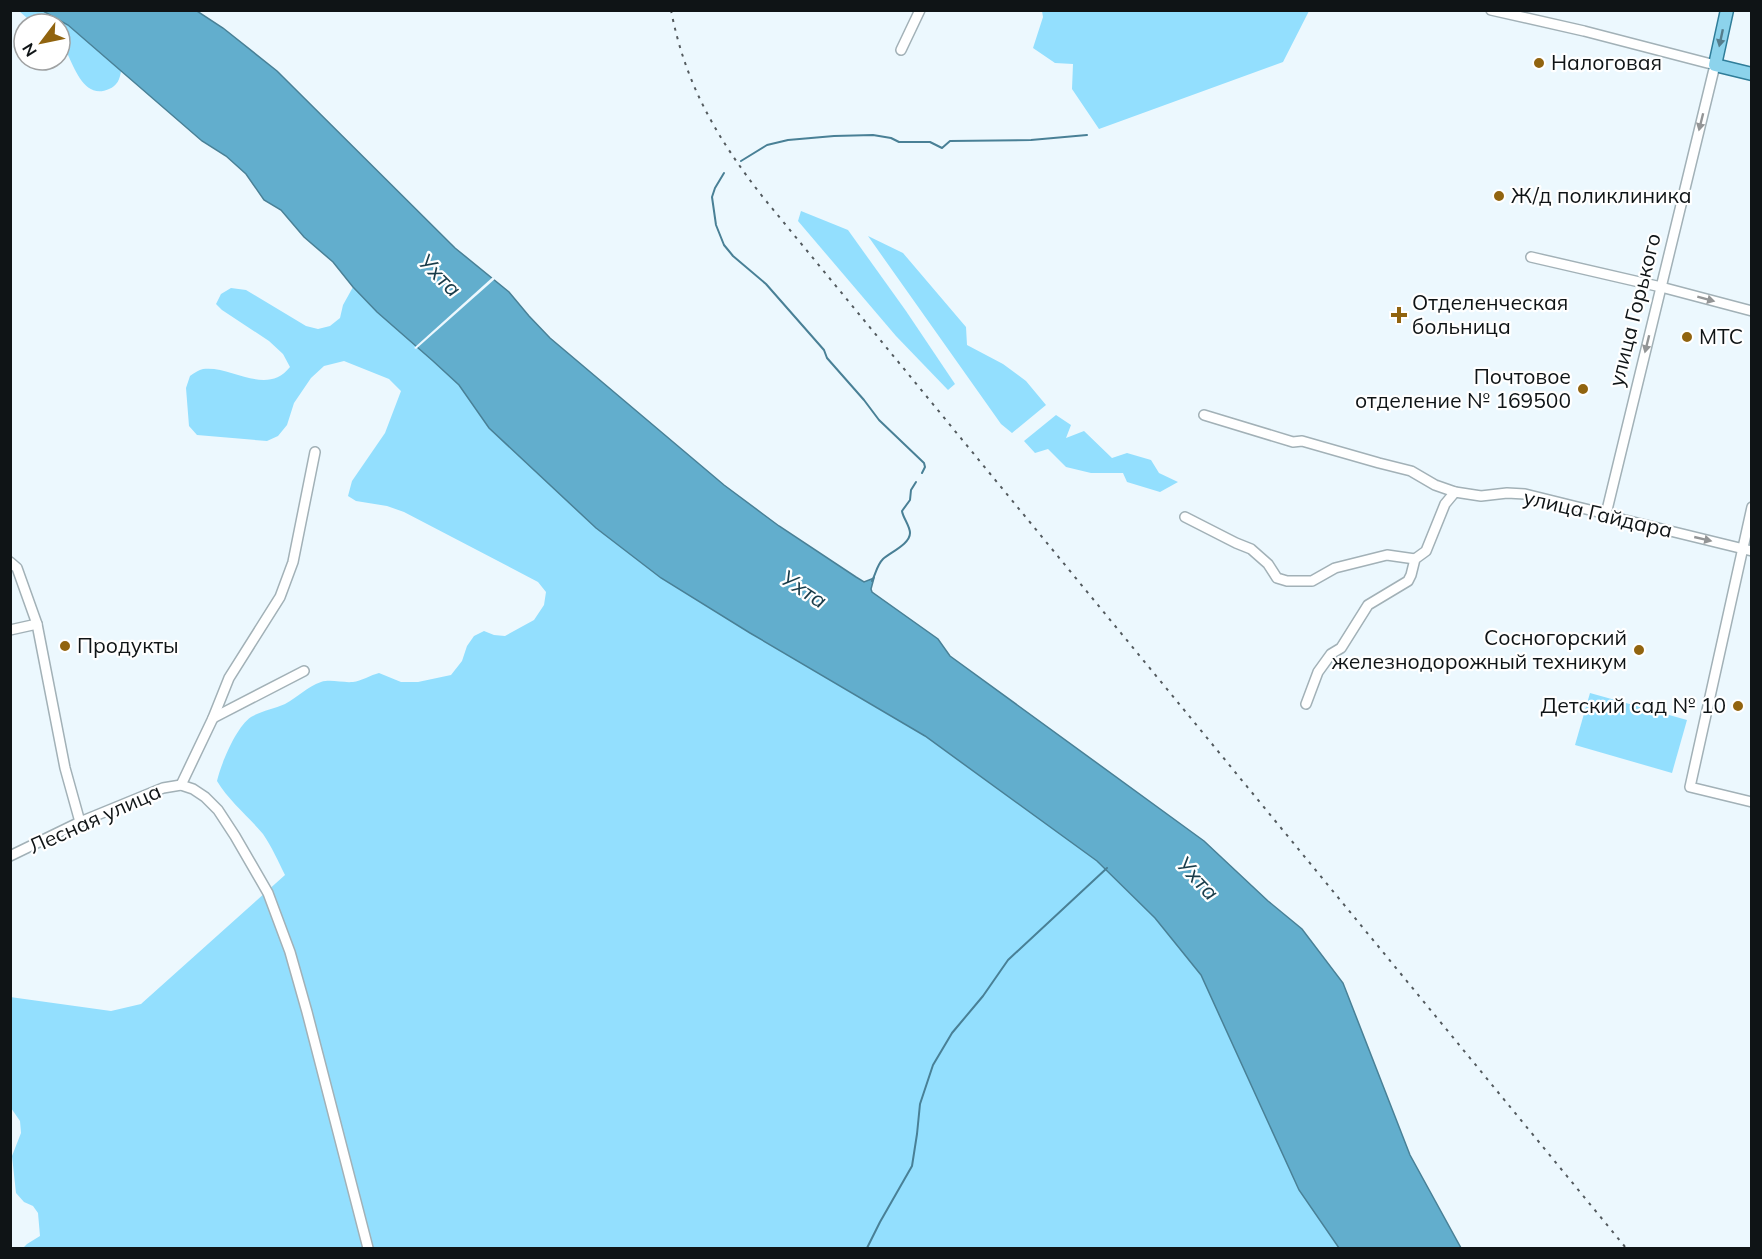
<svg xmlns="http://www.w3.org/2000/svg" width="1762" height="1259" font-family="Mulish,sans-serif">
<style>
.green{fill:#93dffe}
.water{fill:#62aecd;stroke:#498096;stroke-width:1.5}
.pier{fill:#ecf8fe}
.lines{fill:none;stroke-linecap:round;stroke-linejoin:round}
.stream{stroke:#498096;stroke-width:2}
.minor-casing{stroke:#a2b1b7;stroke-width:12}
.major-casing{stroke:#2f7d99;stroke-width:15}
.minor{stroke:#fff;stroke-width:9}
.major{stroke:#8cd3ec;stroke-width:12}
.rail{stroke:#535a5e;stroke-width:2;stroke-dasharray:3 6;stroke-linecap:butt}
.oneway{fill:#547d8c}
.oneway2{fill:#939596}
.poi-dot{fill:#91640f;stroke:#fff;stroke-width:2}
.labels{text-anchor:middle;stroke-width:4.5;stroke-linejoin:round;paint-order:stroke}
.poi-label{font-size:21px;fill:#0f1416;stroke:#fff;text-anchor:start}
.street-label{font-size:21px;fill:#0f1416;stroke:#fff}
.water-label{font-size:22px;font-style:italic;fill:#193c4a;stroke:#fff}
</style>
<rect width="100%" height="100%" fill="#ecf8fe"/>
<!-- green -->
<g class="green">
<path d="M 19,11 L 43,11 L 68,25 L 121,71 C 120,79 117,86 109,89 C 86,100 75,70 68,55 C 66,51 61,47 60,43 C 58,38 60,29 60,24 L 34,24 Z"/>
<polygon points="1042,11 1309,11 1283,62 1099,129 1072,89 1073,64 1055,63 1033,48 1043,17"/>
<polygon points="801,211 848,230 906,311 955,384 948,390 896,336 798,221"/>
<polygon points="868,236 903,253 966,327 967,345 1003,364 1026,381 1046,405 1012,433 1001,424"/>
<path d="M 353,287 L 377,312 L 433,361 L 459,385 L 489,428 L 596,528 L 661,578 L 750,633 L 925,736 L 1097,861 L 1155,918 L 1201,975 L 1299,1190 L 1339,1248 L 23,1248 L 27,1244 L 40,1236 L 38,1213 L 33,1206 L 24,1202 L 16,1193 L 12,1156 L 21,1133 L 20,1121 L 11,1108 L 10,997 L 111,1011 L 141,1004 L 285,875 C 278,861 272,847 263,834 C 248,816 229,801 217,781 C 221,764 236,727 251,717 C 261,711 274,709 285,704 C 298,697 307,687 321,682 C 331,679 342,683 353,682 C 361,681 371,675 379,673 L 401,682 L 418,682 L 451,675 L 462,661 L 467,646 L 474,636 L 484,631 L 494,635 L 505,636 L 534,620 L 544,605 L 546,592 L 538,582 L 404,512 L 387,506 L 356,501 L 348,496 L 352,481 L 385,433 L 401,391 L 389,379 L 344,361 L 324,366 L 311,378 L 294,403 L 287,425 L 278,436 L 267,441 L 197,435 L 189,426 L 186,388 L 190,376 C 194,373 199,370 203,369 C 232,365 266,397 290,367 L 283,354 L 269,341 L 222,310 L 216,304 L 221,294 L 231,288 L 246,290 L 306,326 L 318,329 L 330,326 L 340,318 L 343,305 Z"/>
<polygon points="1056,415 1071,425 1066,438 1084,431 1112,458 1127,453 1151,460 1159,473 1178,482 1160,492 1127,482 1123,473 1091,473 1066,467 1048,449 1035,453 1024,441"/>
<polygon points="1590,693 1687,720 1672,773 1575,745"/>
</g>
<!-- water -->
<polygon class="water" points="43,11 197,11 223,28 277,71 455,248 509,292 529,316 550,338 724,485 779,526 856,577 864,582 874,578 871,589 872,592 938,639 950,656 1204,841 1268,901 1302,929 1343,983 1410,1155 1461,1248 1339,1248 1299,1190 1201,975 1155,918 1097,861 925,736 750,633 661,578 596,528 489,428 459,385 433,361 377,312 353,287 333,262 304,237 281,210 264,200 246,174 226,156 202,141 68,25"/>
<!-- pier -->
<polygon class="pier" points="494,276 496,278 416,349 414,348"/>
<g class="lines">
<!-- stream -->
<g class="stream">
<polyline points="741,161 767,145 788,140 834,136 873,135 891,138 899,142 930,142 942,148 950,141 1031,140 1087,135"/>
<polyline points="724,173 715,188 712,197 716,225 724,245 733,256 766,284 824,350 827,358 864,400 879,420 924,463 925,467 922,473"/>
<path d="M 872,581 C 876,573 877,565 883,559 C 891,552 910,544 910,533 C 910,526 903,518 902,511 L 910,500 L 911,490 L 916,482"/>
<polyline points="867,1248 880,1222 912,1166 917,1134 920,1104 933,1065 952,1033 983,996 1008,960 1107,868"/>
</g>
<!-- minor casing -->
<g class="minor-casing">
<g id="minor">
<polyline points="1491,10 1584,31 1715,65 1606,514"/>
<polyline points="901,50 920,10"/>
<polyline points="1531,257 1661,287 1752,311"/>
<polyline points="1204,415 1293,442 1302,441 1379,463 1411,471 1435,485 1455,492 1481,496 1507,493 1525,494 1606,514 1621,519 1752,551"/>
<polyline points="1752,507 1690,787 1752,802"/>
<polyline points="1185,517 1236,543 1251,549 1268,564 1277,578 1287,581 1312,581 1335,568 1387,555 1415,559"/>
<polyline points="10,562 17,568 37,624 65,768 80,822"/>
<polyline points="10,630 37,624"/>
<polyline points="1306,704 1318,672 1331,654 1341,648 1368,605 1408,581 1411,575 1415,559 1426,551 1445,504 1455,492"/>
<polyline points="213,718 304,671"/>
<polyline points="181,785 213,718 229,678 280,597 293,562 315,452"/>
<polyline points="10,856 80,822 163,788 181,785 193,789 205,797 218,810 235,836 268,893 290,952 307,1012 368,1248"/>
</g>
</g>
<!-- major casing -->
<g class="major-casing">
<polyline id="major" points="1727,10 1715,65 1752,74"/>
</g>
<!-- minor -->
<use href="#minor" class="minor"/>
<!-- major -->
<use href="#major" class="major"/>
<!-- rail -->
<path class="rail" d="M 671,10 C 685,84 717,138 762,196 L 1626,1248"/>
</g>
<!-- one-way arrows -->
<defs><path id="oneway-solid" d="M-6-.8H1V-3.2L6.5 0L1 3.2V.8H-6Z" transform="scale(1.5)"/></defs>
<use class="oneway" href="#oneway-solid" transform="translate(1721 38) rotate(102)"/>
<g class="oneway2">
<use href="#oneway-solid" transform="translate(1701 122) rotate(104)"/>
<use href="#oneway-solid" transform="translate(1706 299) rotate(15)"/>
<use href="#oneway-solid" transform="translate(1647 344) rotate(104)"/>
<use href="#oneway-solid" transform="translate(1703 539) rotate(13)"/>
</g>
<!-- markers -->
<g class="poi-dot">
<circle cx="1539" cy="63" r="6"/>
<circle cx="1499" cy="196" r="6"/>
<path d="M1396 306h6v6h6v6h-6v6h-6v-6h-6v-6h6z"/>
<circle cx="1687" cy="337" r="6"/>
<circle cx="1583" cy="389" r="6"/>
<circle cx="65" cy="646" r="6"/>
<circle cx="1639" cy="650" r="6"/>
<circle cx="1738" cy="706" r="6"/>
</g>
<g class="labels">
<!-- poi labels -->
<g class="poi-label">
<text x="1551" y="70">Налоговая</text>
<text x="1511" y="203">Ж/д поликлиника</text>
<text x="1412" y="310">Отделенческая<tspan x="1412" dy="24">больница</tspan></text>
<text x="1699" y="344">МТС</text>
<text x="1571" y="384" text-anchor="end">Почтовое<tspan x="1571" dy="24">отделение № 169500</tspan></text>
<text x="1627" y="645" text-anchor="end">Сосногорский<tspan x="1627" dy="24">железнодорожный техникум</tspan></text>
<text x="77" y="653">Продукты</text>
<text x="1726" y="713" text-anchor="end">Детский сад № 10</text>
</g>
<!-- street labels -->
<g class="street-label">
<text transform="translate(1635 310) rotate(-76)" y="7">улица Горького</text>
<text transform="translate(1598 514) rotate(13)" y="7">улица Гайдара</text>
<text transform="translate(95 819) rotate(-24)" y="7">Лесная улица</text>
</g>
<!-- water labels -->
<g class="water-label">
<text transform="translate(440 275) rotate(45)" y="8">Ухта</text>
<text transform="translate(804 589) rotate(33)" y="8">Ухта</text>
<text transform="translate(1198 878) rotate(47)" y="8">Ухта</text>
</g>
</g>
<!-- border -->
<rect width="1762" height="1259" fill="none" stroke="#0f1416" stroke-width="24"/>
<!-- north arrow -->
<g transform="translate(42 42) rotate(238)"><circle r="28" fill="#ffffff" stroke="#9fa1a2" stroke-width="1.5"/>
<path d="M0-4.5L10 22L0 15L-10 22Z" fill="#91640f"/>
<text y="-9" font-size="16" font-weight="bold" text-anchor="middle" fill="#0f1416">N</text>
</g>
</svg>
